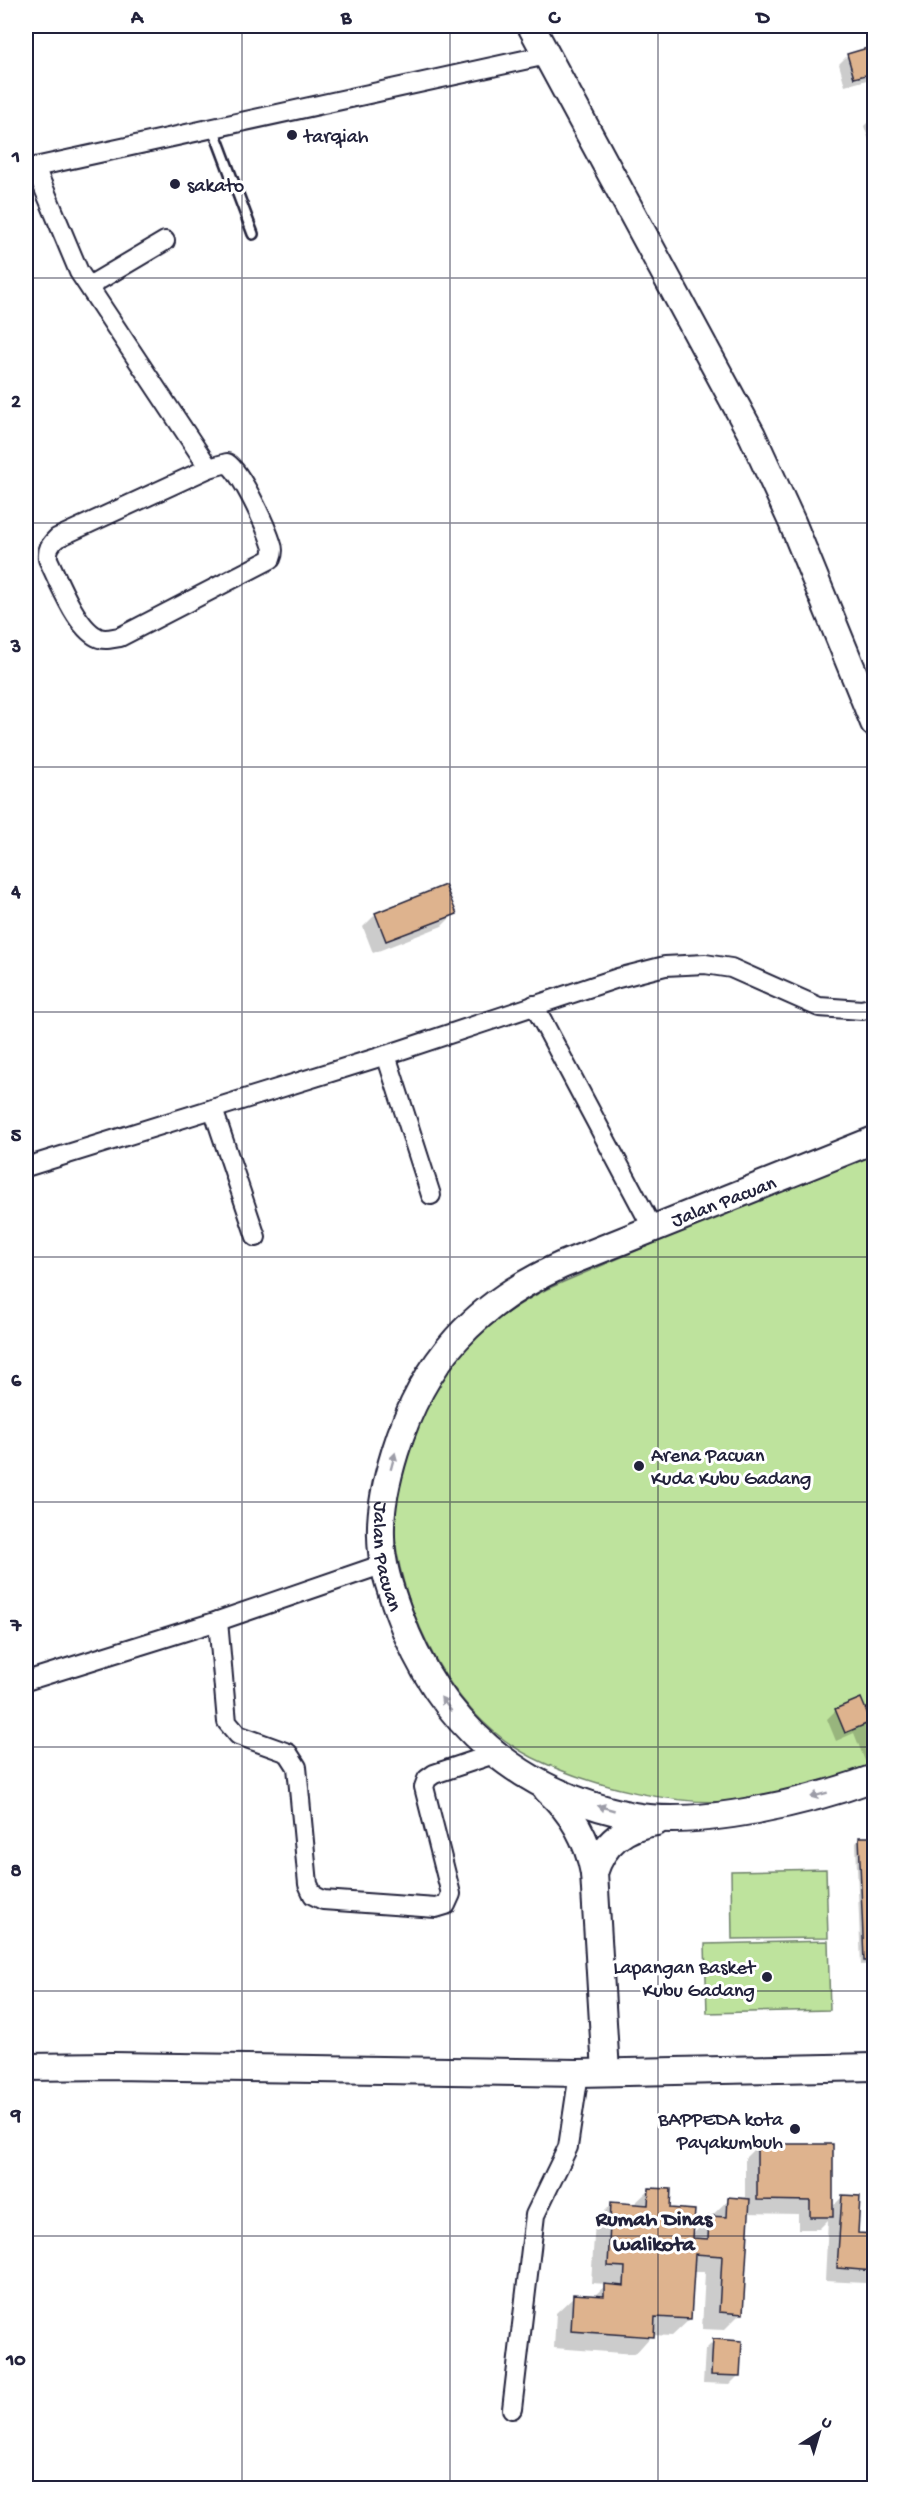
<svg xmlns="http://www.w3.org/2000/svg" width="900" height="2514" font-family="'Gochi Hand',sans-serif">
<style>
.pitch{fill:#bee39d;stroke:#70826c;stroke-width:1.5}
.shadow{fill:#0003}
.building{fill:#deb38e;stroke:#22223b;stroke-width:1.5}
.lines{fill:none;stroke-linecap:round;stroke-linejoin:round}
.lane-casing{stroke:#22223b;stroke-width:14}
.street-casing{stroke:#22223b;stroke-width:22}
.secondary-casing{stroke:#22223b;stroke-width:30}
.lane{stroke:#fff;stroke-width:9}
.street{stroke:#fff;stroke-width:18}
.secondary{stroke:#fff;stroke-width:26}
.oneway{fill:#9c9ca7}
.grid{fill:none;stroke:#22223b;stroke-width:1.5;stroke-opacity:0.55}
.poi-dot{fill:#22223b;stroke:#fff;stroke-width:2}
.labels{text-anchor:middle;stroke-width:6;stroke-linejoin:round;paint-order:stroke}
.poi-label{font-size:20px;fill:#22223b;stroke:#fff;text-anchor:start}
.street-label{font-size:20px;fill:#22223b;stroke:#fff}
.quarter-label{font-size:22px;font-weight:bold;fill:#22223b;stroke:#fff}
.neatline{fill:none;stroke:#22223b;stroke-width:2}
.grid-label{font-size:20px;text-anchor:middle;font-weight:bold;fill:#22223b}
</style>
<rect width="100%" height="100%" fill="#fff"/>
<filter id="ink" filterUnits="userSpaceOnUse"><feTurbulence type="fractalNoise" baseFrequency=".0167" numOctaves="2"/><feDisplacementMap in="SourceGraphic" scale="12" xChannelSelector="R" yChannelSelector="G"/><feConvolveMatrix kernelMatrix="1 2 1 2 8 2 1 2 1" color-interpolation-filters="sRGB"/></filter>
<g filter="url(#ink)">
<!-- pitch -->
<g class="pitch">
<path d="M 874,1149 L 874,1764 C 830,1779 782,1797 735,1801 C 677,1806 596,1787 544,1763 C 496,1742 460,1703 435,1658 C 415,1621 400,1580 395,1539 C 389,1471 430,1383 478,1336 C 498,1317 522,1302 547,1289 Z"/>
<polygon points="826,1869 828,1938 732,1939 731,1871"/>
<polygon points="828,1941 830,2010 707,2013 705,1944"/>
</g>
<!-- shadow -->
<g class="shadow">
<polygon points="874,48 874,78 845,86 839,64 848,55"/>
<polygon points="874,116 874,144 871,146 864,126"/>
<polygon points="455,913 442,926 373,953 363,927 376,914"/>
<polygon points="874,1707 874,1763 867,1766 854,1733 836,1741 827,1719 836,1710 865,1712"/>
<polygon points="874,1838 874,1964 861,1965 856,1843 859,1839"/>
<polygon points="758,2145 832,2207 842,2197 856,2234 874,2235 874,2274 865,2283 825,2281 828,2220 819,2229 798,2229 798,2214 747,2213 741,2313 724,2330 702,2329 705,2272 692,2272 690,2319 672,2336 652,2335 635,2354 554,2348 556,2313 574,2296 593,2297 607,2284 591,2283 595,2221 612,2204 633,2205 650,2189 692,2235 729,2199 745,2200 745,2158"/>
<polygon points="714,2341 739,2375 730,2384 703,2383 705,2350"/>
</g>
<!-- building -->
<g class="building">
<polygon points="874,46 874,73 854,78 847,54"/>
<polygon points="445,885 457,914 386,941 375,913"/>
<polygon points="861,1698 871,1722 845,1733 835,1709"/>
<polygon points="874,1705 874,1726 867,1708"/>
<polygon points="859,1837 874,1837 874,1961 864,1961"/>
<polygon points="757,2144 833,2144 833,2217 810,2217 810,2201 757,2200"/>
<polygon points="649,2188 671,2189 670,2208 695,2210 693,2238 708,2239 709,2216 727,2217 728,2197 750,2199 743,2314 719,2312 722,2256 695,2254 691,2319 655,2317 654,2337 571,2331 573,2294 604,2296 604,2284 624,2286 625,2267 608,2266 611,2202 648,2205"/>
<polygon points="842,2195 860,2196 858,2233 874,2234 874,2271 837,2268"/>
<polygon points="713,2339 742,2341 740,2376 711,2375"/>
</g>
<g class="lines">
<!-- lane casing -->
<g class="lane-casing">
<polyline id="lane" points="213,128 253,234"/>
</g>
<!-- street casing -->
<g class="street-casing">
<g id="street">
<polyline points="35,167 79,272 209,468"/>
<polyline points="26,169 547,55"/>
<polyline points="89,286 165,241"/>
<path d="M 227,463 C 242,473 266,526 272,545 C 274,550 273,554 271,559 L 120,637 C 112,638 104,641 97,637 C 76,627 58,580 48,559 C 47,549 50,545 57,538 L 209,468 Z"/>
<polyline points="534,1005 652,1227"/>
<polyline points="386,1055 431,1195"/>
<polyline points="213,1109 256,1237"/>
<polyline points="26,1167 386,1055 618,978 665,966 705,964 731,968 819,1007 862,1010 874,1007"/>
<polyline points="218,1621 227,1722 238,1735 288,1753 297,1767 308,1884 313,1895 323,1900 436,1908 446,1905 451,1894 424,1787 427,1779 434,1774 494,1754"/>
<polyline points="26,1681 218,1621 384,1564"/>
<polyline points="512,2409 535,2215 568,2147 579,2073"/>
</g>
</g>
<!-- secondary casing -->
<g class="secondary-casing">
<g id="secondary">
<polyline points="531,26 752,435 792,522 874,723"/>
<path id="s1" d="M 874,1140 L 562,1265 C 475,1304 423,1361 395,1452 C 387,1478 380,1509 381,1536 C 381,1563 390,1589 399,1614 C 438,1723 520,1794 634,1816 C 701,1828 811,1801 874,1778"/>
<path d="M 547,1790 C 572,1812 588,1841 594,1873 L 606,2072"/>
<path d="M 594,1873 C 603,1843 625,1826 656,1822"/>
<polyline points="26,2067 112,2066 579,2073 874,2067"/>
</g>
</g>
<!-- lane -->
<use href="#lane" class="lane"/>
<!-- street -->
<use href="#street" class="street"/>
<!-- secondary -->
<use href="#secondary" class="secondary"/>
</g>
<!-- one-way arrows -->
<defs><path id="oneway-solid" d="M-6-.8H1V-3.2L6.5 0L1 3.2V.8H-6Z" transform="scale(1.5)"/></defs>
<g class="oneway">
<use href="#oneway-solid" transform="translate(393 1461) rotate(-75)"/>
<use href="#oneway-solid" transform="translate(446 1704) rotate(-127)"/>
<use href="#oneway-solid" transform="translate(819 1795) rotate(165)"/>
<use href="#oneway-solid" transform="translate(606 1808) rotate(-164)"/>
</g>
</g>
<!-- grid -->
<path class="grid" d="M 242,26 L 242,2488M 450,26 L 450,2488M 658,26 L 658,2488M 26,278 L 874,278M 26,523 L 874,523M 26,767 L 874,767M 26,1012 L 874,1012M 26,1257 L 874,1257M 26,1502 L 874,1502M 26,1747 L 874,1747M 26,1991 L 874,1991M 26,2236 L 874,2236"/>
<!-- markers -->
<g class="poi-dot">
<circle cx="292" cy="135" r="6"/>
<circle cx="175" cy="184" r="6"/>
<circle cx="639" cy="1466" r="6"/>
<circle cx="767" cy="1977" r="6"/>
<circle cx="795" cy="2129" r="6"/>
</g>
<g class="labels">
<!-- poi labels -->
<g class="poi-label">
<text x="304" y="142">tarqiah</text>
<text x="187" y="191">sakato</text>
<text x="651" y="1461">Arena Pacuan<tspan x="651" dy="23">Kuda Kubu Gadang</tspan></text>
<text x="755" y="1973" text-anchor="end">Lapangan Basket<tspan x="755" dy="23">Kubu Gadang</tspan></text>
<text x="783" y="2125" text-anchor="end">BAPPEDA kota<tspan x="783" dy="23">Payakumbuh</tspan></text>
</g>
<!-- street labels -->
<g class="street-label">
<text transform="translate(723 1200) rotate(-21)" y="7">Jalan Pacuan</text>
<text dy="7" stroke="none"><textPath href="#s1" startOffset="702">Jalan Pacuan</textPath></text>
</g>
<!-- quarter labels -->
<g class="quarter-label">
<text x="654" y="2225">Rumah Dinas<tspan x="654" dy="25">walikota</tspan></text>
</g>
</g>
<!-- margin -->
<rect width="900" height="2514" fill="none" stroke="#fff" stroke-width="66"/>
<!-- north arrow -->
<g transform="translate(819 2433) rotate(37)" stroke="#ffffff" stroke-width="4.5" paint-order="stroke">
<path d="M0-4.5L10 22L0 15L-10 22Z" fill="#22223b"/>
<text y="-9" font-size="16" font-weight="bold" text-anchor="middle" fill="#22223b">U</text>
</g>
<rect x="33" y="33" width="834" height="2448" class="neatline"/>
<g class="grid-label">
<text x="137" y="23">A</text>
<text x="346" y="23">B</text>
<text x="554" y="23">C</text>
<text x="763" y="23">D</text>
<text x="16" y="162">1</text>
<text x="16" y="407">2</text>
<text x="16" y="652">3</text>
<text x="16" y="897">4</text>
<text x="16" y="1141">5</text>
<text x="16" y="1386">6</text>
<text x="16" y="1631">7</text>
<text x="16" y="1876">8</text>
<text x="16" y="2121">9</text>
<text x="16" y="2365">10</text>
</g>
</svg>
